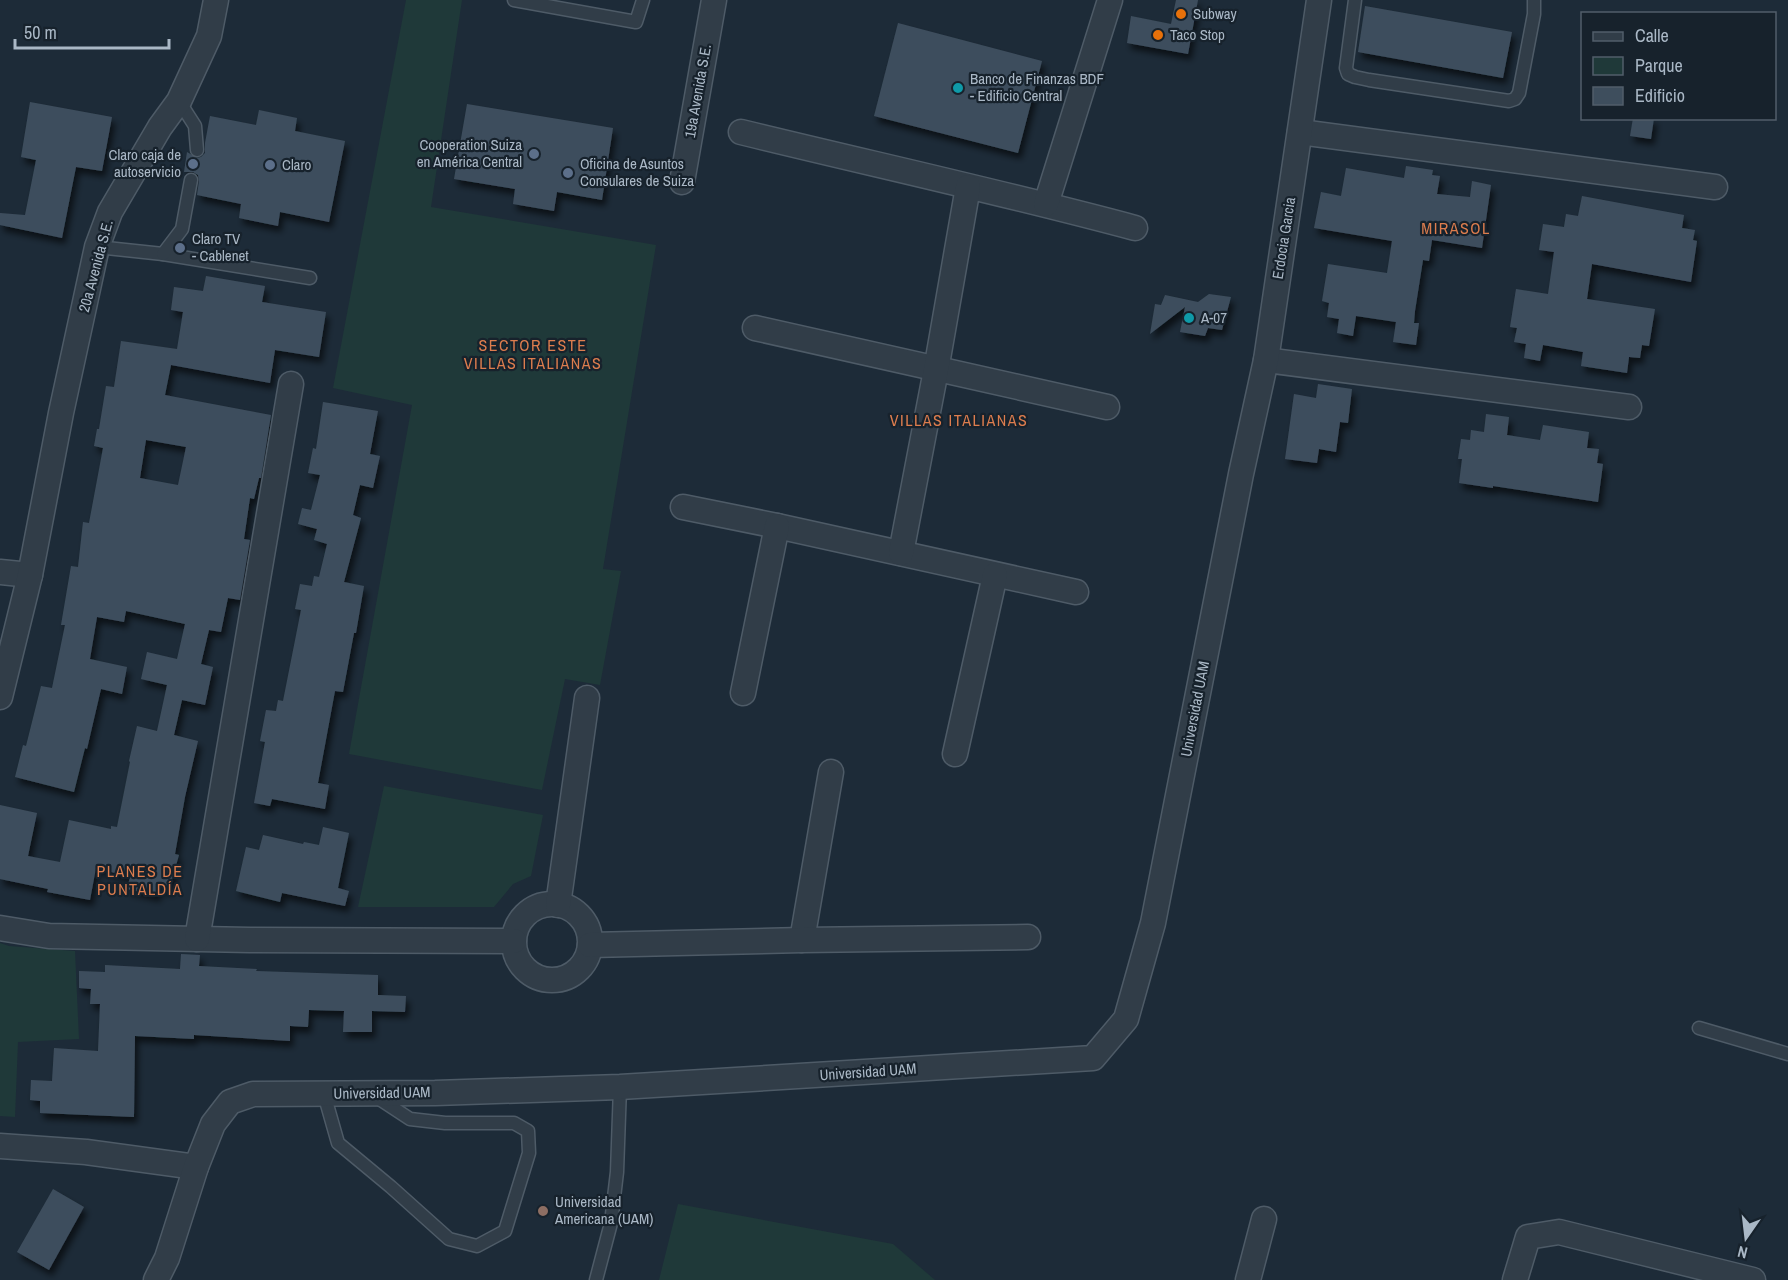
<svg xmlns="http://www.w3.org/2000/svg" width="1788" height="1280" font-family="'Archivo Narrow',sans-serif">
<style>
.green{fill:#1f3939}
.building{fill:#3e4e5d;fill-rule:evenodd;filter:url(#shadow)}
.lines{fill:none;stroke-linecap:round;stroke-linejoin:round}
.lane-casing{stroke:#4e5b67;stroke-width:15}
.street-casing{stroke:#4e5b67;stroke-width:27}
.lane{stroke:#313d48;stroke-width:12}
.street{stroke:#313d48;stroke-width:24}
.food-dot{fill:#e8710a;stroke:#17222c;stroke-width:2}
.culture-dot{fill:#0f9aa8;stroke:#17222c;stroke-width:2}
.service-dot{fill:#5c6f8a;stroke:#17222c;stroke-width:2}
.education-dot{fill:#8d6e63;stroke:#17222c;stroke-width:2}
.labels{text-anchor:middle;stroke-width:4.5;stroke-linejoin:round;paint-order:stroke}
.poi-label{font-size:15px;fill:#aab8c6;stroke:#17222c;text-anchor:start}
.street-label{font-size:15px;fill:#aab8c6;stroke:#17222c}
.neighbourhood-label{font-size:16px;letter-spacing:1.5px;fill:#dd7d4e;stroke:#17222c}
</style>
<defs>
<filter id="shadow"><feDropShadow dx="3.5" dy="6" stdDeviation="3" flood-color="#0009"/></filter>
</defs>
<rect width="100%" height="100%" fill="#1d2b38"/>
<!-- green -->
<g class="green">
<polygon points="406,0 462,0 431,207 656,245 603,569 621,571 600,685 565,679 542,790 349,754 412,405 333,388"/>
<polygon points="384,786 543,815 531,876 513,884 494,907 358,907"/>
<polygon points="0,943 9,946 75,951 79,1039 18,1042 15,1117 0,1116"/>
<polygon points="678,1204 893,1244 935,1280 659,1280"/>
</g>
<!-- building -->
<g class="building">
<polygon points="1176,0 1198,0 1188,54 1127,43 1131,16 1171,24"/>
<polygon points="1365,6 1512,32 1503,78 1358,52"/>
<polygon points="898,23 1042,61 1018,153 874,116"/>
<polygon points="30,102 112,117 102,171 76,167 62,238 0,225 0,213 25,215 36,160 21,157"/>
<polygon points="467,104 613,128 602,200 557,192 554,211 513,204 515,189 454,179"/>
<polygon points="259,110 297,118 295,131 345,141 329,222 280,212 278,226 239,218 241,204 197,195 199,181 198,175 193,172 184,172 187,152 197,158 201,157 205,153 205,143 210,116 256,125"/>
<polygon points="1633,118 1654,118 1651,139 1630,136"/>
<polygon points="1406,166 1433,170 1432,175 1440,176 1437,194 1470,197 1472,181 1491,185 1482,248 1432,240 1429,261 1423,260 1415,311 1414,323 1419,323 1416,345 1393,342 1396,322 1356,316 1353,336 1337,333 1339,319 1327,317 1329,303 1322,301 1328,264 1387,273 1392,241 1314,228 1321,192 1341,196 1346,168 1404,178"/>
<polygon points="1582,196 1684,215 1682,228 1695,230 1693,240 1697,241 1691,282 1592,264 1587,299 1655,309 1649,346 1642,345 1640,358 1629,357 1627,373 1581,366 1583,352 1543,345 1540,361 1524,358 1526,344 1514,342 1517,328 1510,327 1516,289 1548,294 1554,252 1539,250 1543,224 1564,227 1566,214 1578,216"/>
<path d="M 206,276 L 265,286 L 262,302 L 326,312 L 319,357 L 275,350 L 270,383 L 171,365 L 165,395 L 271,415 L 261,478 L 259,478 L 254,499 L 250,498 L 244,539 L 250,540 L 240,600 L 228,598 L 221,632 L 209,630 L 201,664 L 213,667 L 205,705 L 182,700 L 174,735 L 198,741 L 185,797 L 175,854 L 179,855 L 169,890 L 159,887 L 157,896 L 127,889 L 130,877 L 96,868 L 90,900 L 47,892 L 48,889 L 0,879 L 0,805 L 37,813 L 28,856 L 60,862 L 69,820 L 111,829 L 111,826 L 117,827 L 130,762 L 129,761 L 137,726 L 157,731 L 167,685 L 141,679 L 147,652 L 177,659 L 185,624 L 126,611 L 124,622 L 97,617 L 90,659 L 127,667 L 122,694 L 101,689 L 87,749 L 85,748 L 74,792 L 15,777 L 23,745 L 26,746 L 41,686 L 52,688 L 65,625 L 61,625 L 71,566 L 78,567 L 83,522 L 89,523 L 103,448 L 94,446 L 97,429 L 99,429 L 106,386 L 114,387 L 121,341 L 177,349 L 183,312 L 171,310 L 174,287 L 203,291 ZM 146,440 L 186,447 L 178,485 L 140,478 Z"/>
<polygon points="1209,294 1231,297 1222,330 1208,328 1205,336 1180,332 1185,307 1150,334 1155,304 1161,305 1165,295 1198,302"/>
<polygon points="1318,384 1352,389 1348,423 1340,422 1336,452 1319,449 1317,463 1285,459 1294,394 1316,398"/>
<polygon points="323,402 378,411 370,454 380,456 373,488 360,485 353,515 361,518 344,582 364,586 356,633 354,633 343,692 335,691 318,783 329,785 325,809 272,799 270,806 254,803 265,742 260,741 266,710 276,711 278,700 283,701 301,610 295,609 300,584 312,586 314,576 319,577 327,544 314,540 317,529 298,524 302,508 311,510 320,475 308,473 313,448 316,449"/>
<polygon points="1486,414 1509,417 1507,435 1540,440 1543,425 1589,432 1587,448 1599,449 1597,463 1603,464 1598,502 1493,486 1493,488 1459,483 1462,459 1458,459 1461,439 1470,440 1471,430 1484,432"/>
<polygon points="323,827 349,833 338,888 349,891 345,906 282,893 280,902 236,891 246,847 259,850 263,835 303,844 304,842 319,845"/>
<polygon points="181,954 200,955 199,966 257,969 256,971 378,975 378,995 406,996 405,1012 372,1011 372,1032 343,1032 344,1011 309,1010 308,1027 290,1026 290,1041 194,1035 194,1039 135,1036 134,1117 40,1113 40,1101 30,1100 31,1080 52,1081 54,1048 98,1051 100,1004 90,1004 91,989 79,988 79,971 105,972 105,965 180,969"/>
<polygon points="53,1189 84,1207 49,1270 17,1252"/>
</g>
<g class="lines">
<!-- lane casing -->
<g class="lane-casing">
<g id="lane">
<polyline points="514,0 636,22 643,0"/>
<polyline points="1355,0 1346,68 1348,74 1355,77 1369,80 1509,101 1515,99 1519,93 1534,14 1534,0"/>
<polyline points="179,101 195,126 197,150"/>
<polyline points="97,247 163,254 310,278"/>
<polyline points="163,254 182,229 191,180"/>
<polyline points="1699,1028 1788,1054"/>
<polyline points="324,1094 338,1143 391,1187 449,1239 477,1246 505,1231 529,1153 528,1131 514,1123 445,1123 410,1119 375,1096"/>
<polyline points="596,1280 611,1223 617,1172 620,1087"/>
</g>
</g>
<!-- street casing -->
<g class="street-casing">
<g id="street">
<path d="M 741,132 C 872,164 1005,193 1135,228"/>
<polyline points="1300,132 1715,187"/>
<polyline points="682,182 714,0"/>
<polyline points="1046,204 1110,0"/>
<polyline points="755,328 1107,407"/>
<polyline points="1266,360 1629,407"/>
<polyline points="683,507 777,526 1076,592"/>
<polyline points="901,553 936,370 968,187"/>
<polyline points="0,572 30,575"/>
<polyline points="743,693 777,526"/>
<polyline points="0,697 30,575 61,413 97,247 110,212 160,127 179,101 209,36 216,0"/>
<polyline points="955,754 995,575"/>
<circle cx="552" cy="942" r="38"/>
<polyline points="558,905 587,698"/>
<polyline points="0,928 49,936 250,940 514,941"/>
<polyline points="197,939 291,384"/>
<polyline points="802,940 831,772"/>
<polyline points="590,945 802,940 1028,937"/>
<polyline points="0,1146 86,1152 196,1167"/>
<polyline points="156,1280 167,1258 196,1167 213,1124 230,1102 253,1094 435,1093 620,1087 1093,1058 1126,1019 1153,923 1241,474 1266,360 1319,0"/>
<polyline points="1248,1280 1264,1219"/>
<polyline points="1515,1280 1528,1237 1559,1232 1753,1280"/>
</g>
</g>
<!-- lane -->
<use href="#lane" class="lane"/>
<!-- street -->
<use href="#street" class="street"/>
</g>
<!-- markers -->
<g class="food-dot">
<circle cx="1181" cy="14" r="6"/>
<circle cx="1158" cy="35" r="6"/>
</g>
<g class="culture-dot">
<circle cx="958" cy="88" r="6"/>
<circle cx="1189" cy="318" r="6"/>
</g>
<g class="service-dot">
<circle cx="534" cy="154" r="6"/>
<circle cx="193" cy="164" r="6"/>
<circle cx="270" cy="165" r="6"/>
<circle cx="568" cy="173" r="6"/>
<circle cx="180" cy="248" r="6"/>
</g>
<circle class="education-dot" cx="543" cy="1211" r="6"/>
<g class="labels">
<!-- poi labels -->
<g class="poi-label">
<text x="1193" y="19">Subway</text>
<text x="1170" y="40">Taco Stop</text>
<text x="970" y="84">Banco de Finanzas BDF<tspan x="970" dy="17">- Edificio Central</tspan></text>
<text x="522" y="150" text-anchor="end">Cooperation Suiza<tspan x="522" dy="17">en América Central</tspan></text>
<text x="181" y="160" text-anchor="end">Claro caja de<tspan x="181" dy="17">autoservicio</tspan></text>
<text x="580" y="169">Oficina de Asuntos<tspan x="580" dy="17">Consulares de Suiza</tspan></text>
<text x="282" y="170">Claro</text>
<text x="192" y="244">Claro TV<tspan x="192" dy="17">- Cablenet</tspan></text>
<text x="1201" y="323">A-07</text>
<text x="555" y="1207">Universidad<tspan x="555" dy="17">Americana (UAM)</tspan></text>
</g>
<!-- street labels -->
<g class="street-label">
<text transform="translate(698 91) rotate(-80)" y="5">19a Avenida S.E.</text>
<text transform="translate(1284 238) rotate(-81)" y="5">Erdocia Garcia</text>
<text transform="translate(96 266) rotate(-75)" y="5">20a Avenida S.E.</text>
<text transform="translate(1195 709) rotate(-79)" y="5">Universidad UAM</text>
<text transform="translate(868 1072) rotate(-4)" y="5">Universidad UAM</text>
<text transform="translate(382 1093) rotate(-1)" y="5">Universidad UAM</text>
</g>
<!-- neighbourhood labels -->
<g class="neighbourhood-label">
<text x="1456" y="234">MIRASOL</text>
<text x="533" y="351">SECTOR ESTE<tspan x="533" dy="18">VILLAS ITALIANAS</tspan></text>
<text x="959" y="426">VILLAS ITALIANAS</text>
<text x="140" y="877">PLANES DE<tspan x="140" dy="18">PUNTALDÍA</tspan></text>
</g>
</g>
<!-- legend -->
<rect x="1581" y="12" width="195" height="108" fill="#17222c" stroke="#525e6a" stroke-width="1.5"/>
<rect x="1593" y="32" width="30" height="9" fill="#313d48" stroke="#525e6a" stroke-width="1.5"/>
<text x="1635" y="42" font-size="18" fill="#aab8c6">Calle</text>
<rect x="1593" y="57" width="30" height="18" fill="#1f3939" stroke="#525e6a" stroke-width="1.5"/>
<text x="1635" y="72" font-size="18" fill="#aab8c6">Parque</text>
<rect x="1593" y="87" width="30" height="18" fill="#3e4e5d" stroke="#525e6a" stroke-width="1.5"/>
<text x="1635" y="102" font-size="18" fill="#aab8c6">Edificio</text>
<!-- north arrow -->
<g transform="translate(1746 1238) rotate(194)" stroke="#17222c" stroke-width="4.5" paint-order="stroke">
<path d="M0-4.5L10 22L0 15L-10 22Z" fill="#aab8c6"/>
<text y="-9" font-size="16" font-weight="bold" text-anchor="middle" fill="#aab8c6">N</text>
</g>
<!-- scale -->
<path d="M15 39v9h154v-9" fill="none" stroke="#aab8c6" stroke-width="3"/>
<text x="24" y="39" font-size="18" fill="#aab8c6" stroke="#17222c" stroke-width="4.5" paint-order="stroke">50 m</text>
</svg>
